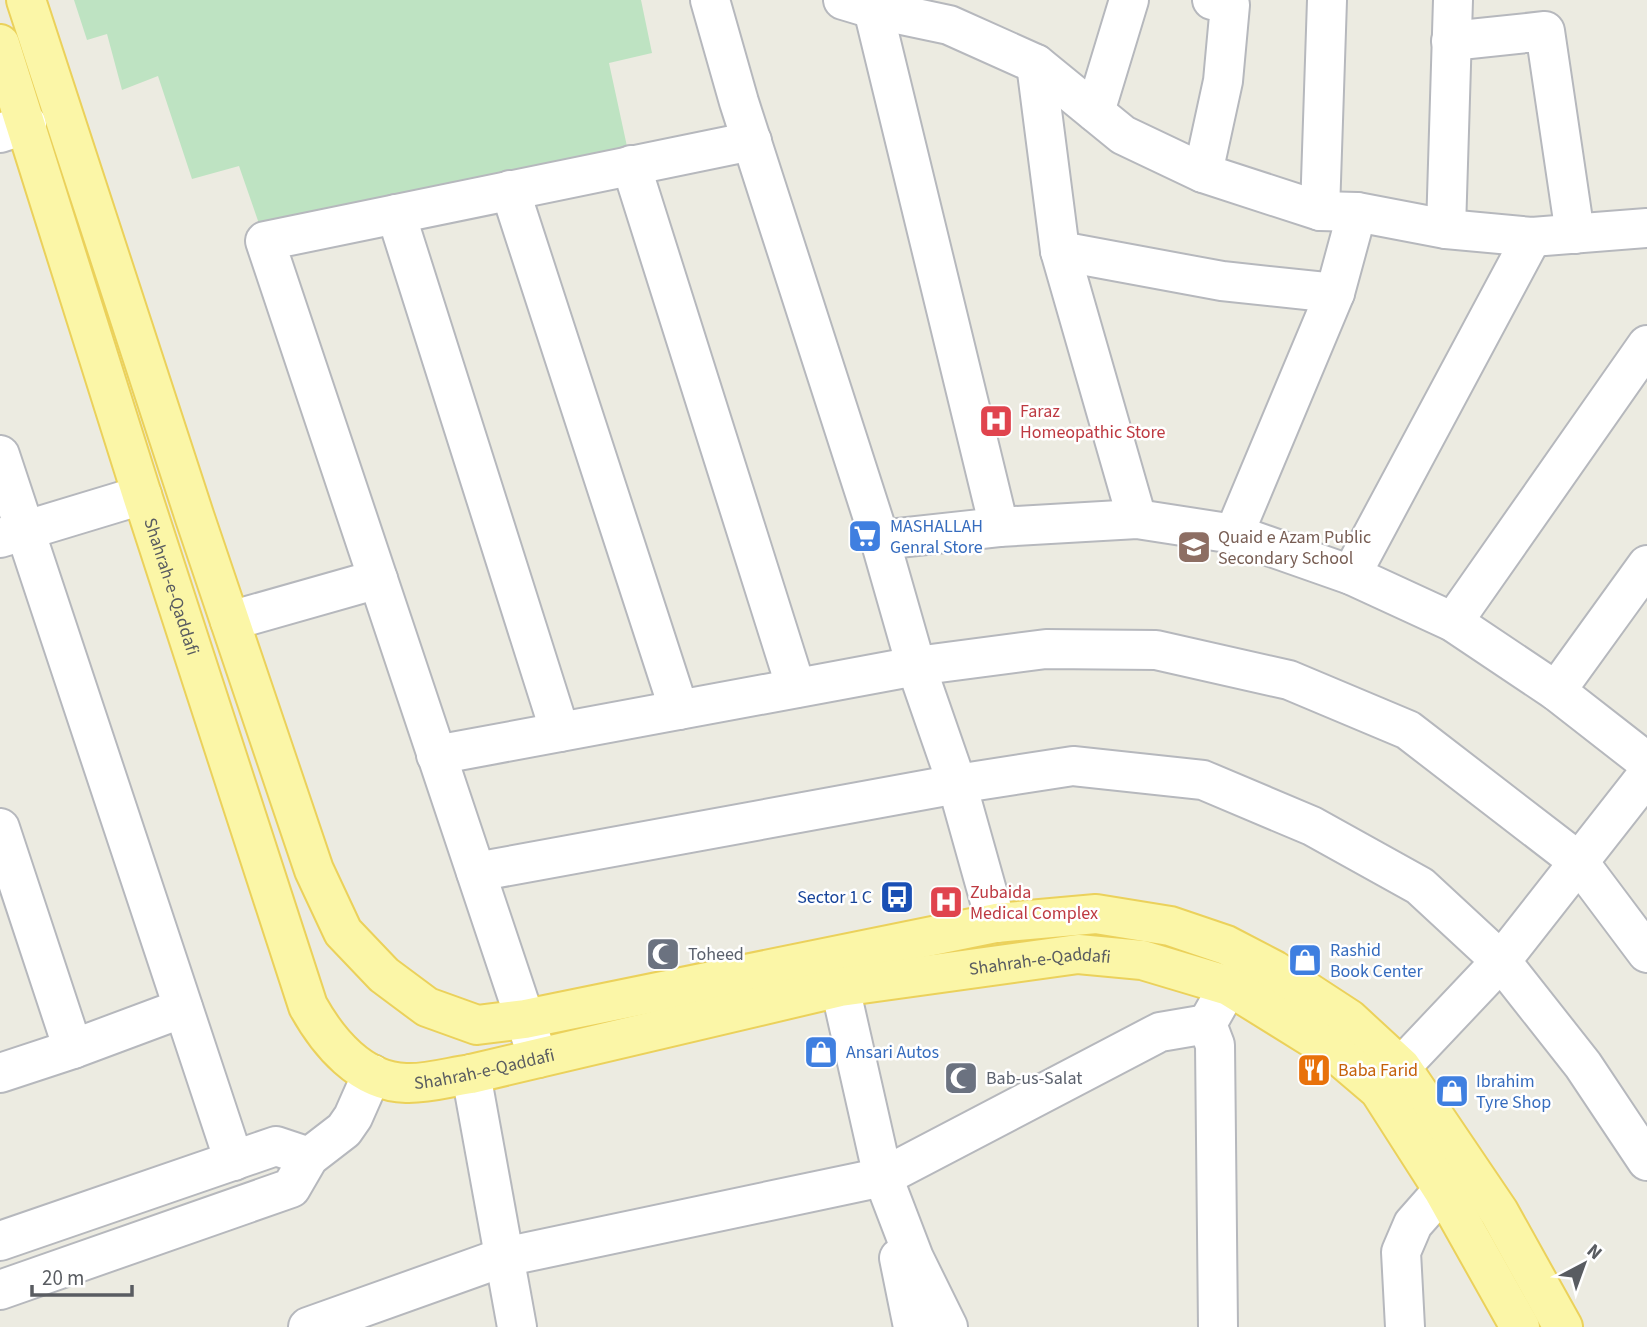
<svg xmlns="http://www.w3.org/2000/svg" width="1647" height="1327" font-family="'Source Sans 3',sans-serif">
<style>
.green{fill:#bee3c2}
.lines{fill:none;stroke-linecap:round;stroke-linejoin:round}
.minor-casing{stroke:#b6b8bd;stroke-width:42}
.major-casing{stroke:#ebd15b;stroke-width:42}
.minor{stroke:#fff;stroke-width:38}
.major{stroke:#fbf6a7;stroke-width:38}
.labels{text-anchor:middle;stroke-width:5;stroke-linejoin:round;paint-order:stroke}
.health-label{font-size:18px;fill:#be3a42;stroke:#fff;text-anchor:start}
.shop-label{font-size:18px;fill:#366cbe;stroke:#fff;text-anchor:start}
.education-label{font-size:18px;fill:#785e54;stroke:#fff;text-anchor:start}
.street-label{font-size:18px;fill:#595c61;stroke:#fff}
.transit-label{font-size:18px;fill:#164399;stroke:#fff;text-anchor:end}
.worship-label{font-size:18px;fill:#5b616d;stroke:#fff;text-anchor:start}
.food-label{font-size:18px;fill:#c56008;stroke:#fff;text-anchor:start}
</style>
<rect width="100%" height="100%" fill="#ecebe1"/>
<!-- green -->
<polygon class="green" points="74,0 641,0 652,53 609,63 631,165 265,241 239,166 192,179 158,76 122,90 107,34 87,40"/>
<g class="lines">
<!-- minor casing -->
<g class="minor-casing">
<g id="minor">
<polyline points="710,0 739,102 880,540 916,666 957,784 996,923"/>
<polyline points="843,0 873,9 949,25 1036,64 1123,135 1203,173 1320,211 1357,212 1446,229 1532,237 1647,228"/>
<polyline points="873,9 999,527"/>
<polyline points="1451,41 1545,31 1575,234"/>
<polyline points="1036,64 1060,251 1137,519"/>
<polyline points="1095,112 1129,0"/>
<polyline points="0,133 27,124"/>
<polyline points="631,165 796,688"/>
<polyline points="1203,173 1223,81 1230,5 1212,0"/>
<polyline points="510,190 679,710"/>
<polyline points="1320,211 1327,0"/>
<polyline points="396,214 560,732"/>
<polyline points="1446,229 1453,0"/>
<polyline points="1060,251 1222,281 1335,293"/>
<polyline points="0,455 234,1161"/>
<polyline points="1234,534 1335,293 1357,212"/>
<polyline points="0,538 142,495"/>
<polyline points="880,540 999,527 1137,519 1234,534 1351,575 1453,622 1556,691 1647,762"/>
<polyline points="1351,575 1532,237"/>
<polyline points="230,621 378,579"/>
<polyline points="1453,622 1647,345"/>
<polyline points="1556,691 1647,565"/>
<polyline points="436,755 916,666 1046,649 1156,650 1289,680 1408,730 1578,861 1647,953"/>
<polyline points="0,828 73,1049"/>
<polyline points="476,872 957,784 1073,766 1203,780 1312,826 1420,886 1501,961 1583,1065 1647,1161"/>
<polyline points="840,987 883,1177 914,1258 948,1327"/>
<polyline points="538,1058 265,241 752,141"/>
<polyline points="0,1073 73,1049 183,1008"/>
<polyline points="471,1074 517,1327"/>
<polyline points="1379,1090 1501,961 1647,775"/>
<polyline points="0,1241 276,1146 309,1157"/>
<polyline points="899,1258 913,1327"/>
<polyline points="0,1290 291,1188 309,1157 344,1130 353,1117 372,1074"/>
<polyline points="308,1327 504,1257 883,1177 1160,1032 1207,1024"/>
<polyline points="1218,1327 1215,1045 1207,1024 1220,1001"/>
<polyline points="1405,1327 1401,1252 1413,1224 1443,1190"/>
</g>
</g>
<!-- major casing -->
<g class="major-casing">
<g id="major">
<polyline points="26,0 195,518 314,870 343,932 384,975 427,1007 477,1025 525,1019 996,923 1096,914 1170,926 1226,945 1274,970 1349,1019 1401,1067 1499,1212 1563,1327"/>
<path id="s1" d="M 0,44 L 142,495 L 308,1006 C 328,1042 361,1082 406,1083 C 427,1084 450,1077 471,1074 L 840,987 L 1078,954 L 1142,960 L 1229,986 L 1332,1050 L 1379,1090 L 1443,1190 L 1520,1327"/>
</g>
</g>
<!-- minor -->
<use href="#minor" class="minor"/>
<!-- major -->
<use href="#major" class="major"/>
</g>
<!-- icons -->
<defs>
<g id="hospital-square" transform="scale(1.75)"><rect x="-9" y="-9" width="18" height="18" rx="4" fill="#e0444e" stroke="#fff"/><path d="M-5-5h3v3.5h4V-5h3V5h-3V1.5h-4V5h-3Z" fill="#fff"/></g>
<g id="supermarket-square" transform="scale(1.75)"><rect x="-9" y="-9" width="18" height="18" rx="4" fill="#3f7fe0" stroke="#fff"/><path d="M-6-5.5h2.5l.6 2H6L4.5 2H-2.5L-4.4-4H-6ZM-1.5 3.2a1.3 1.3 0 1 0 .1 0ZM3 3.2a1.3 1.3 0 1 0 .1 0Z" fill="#fff"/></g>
<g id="school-square" transform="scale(1.75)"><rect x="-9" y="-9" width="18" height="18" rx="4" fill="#8d6e63" stroke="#fff"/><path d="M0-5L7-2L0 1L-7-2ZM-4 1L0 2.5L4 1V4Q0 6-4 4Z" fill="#fff"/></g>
<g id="bus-square" transform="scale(1.75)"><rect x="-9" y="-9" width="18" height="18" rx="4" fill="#1a4fb4" stroke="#fff"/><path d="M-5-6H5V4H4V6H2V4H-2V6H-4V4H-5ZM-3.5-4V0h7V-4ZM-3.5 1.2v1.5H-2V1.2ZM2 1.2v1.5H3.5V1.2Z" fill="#fff"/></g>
<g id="mosque-square" transform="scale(1.75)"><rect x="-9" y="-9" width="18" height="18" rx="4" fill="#6b7280" stroke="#fff"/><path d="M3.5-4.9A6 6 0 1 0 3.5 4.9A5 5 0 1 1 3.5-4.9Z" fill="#fff"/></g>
<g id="shop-square" transform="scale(1.75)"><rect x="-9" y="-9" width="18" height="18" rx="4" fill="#3f7fe0" stroke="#fff"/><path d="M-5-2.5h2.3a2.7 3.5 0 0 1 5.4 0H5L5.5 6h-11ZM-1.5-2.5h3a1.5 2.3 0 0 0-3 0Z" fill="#fff"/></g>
<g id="restaurant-square" transform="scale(1.75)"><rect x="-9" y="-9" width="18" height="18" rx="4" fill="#e8710a" stroke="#fff"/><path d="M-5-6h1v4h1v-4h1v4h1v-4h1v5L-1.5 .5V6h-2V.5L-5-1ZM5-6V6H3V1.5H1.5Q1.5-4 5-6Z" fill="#fff"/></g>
</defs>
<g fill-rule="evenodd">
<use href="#hospital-square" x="996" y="421"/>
<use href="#supermarket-square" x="865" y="536"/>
<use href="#school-square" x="1194" y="547"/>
<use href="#bus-square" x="897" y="897"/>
<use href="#hospital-square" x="946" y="902"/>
<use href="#mosque-square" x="663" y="954"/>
<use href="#shop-square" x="1305" y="960"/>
<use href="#shop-square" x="821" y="1052"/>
<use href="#restaurant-square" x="1314" y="1070"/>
<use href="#mosque-square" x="961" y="1078"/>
<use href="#shop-square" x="1452" y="1091"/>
</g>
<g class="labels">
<!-- health labels -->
<g class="health-label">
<text x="1020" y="417">Faraz<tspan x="1020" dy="21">Homeopathic Store</tspan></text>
<text x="970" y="898">Zubaida<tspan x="970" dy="21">Medical Complex</tspan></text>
</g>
<!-- shop labels -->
<g class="shop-label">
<text x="890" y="532">MASHALLAH<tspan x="890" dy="21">Genral Store</tspan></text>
<text x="1330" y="956">Rashid<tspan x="1330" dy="21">Book Center</tspan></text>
<text x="846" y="1058">Ansari Autos</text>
<text x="1476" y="1087">Ibrahim<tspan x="1476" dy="21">Tyre Shop</tspan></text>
</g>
<!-- education labels -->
<g class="education-label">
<text x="1218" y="543">Quaid e Azam Public<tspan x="1218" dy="21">Secondary School</tspan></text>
</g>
<!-- street labels -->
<g class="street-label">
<text dy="6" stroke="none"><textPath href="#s1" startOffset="569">Shahrah-e-Qaddafi</textPath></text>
<text dy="6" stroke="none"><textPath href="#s1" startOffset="1787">Shahrah-e-Qaddafi</textPath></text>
<text dy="6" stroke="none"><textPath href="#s1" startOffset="1220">Shahrah-e-Qaddafi</textPath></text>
</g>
<!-- transit labels -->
<g class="transit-label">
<text x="872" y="903">Sector 1 C</text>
</g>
<!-- worship labels -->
<g class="worship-label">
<text x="688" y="960">Toheed</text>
<text x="986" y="1084">Bab-us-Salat</text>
</g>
<!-- food labels -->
<g class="food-label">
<text x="1338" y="1076">Baba Farid</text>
</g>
</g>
<!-- north arrow -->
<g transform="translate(1584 1264) rotate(41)" stroke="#ffffff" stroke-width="5" paint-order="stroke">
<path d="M0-5L12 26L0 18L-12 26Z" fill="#595c61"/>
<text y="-10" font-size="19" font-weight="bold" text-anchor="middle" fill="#595c61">N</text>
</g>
<!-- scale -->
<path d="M32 1285v10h100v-10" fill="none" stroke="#595c61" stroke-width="3.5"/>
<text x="42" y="1285" font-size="21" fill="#595c61" stroke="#ffffff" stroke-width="5" paint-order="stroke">20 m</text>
</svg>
